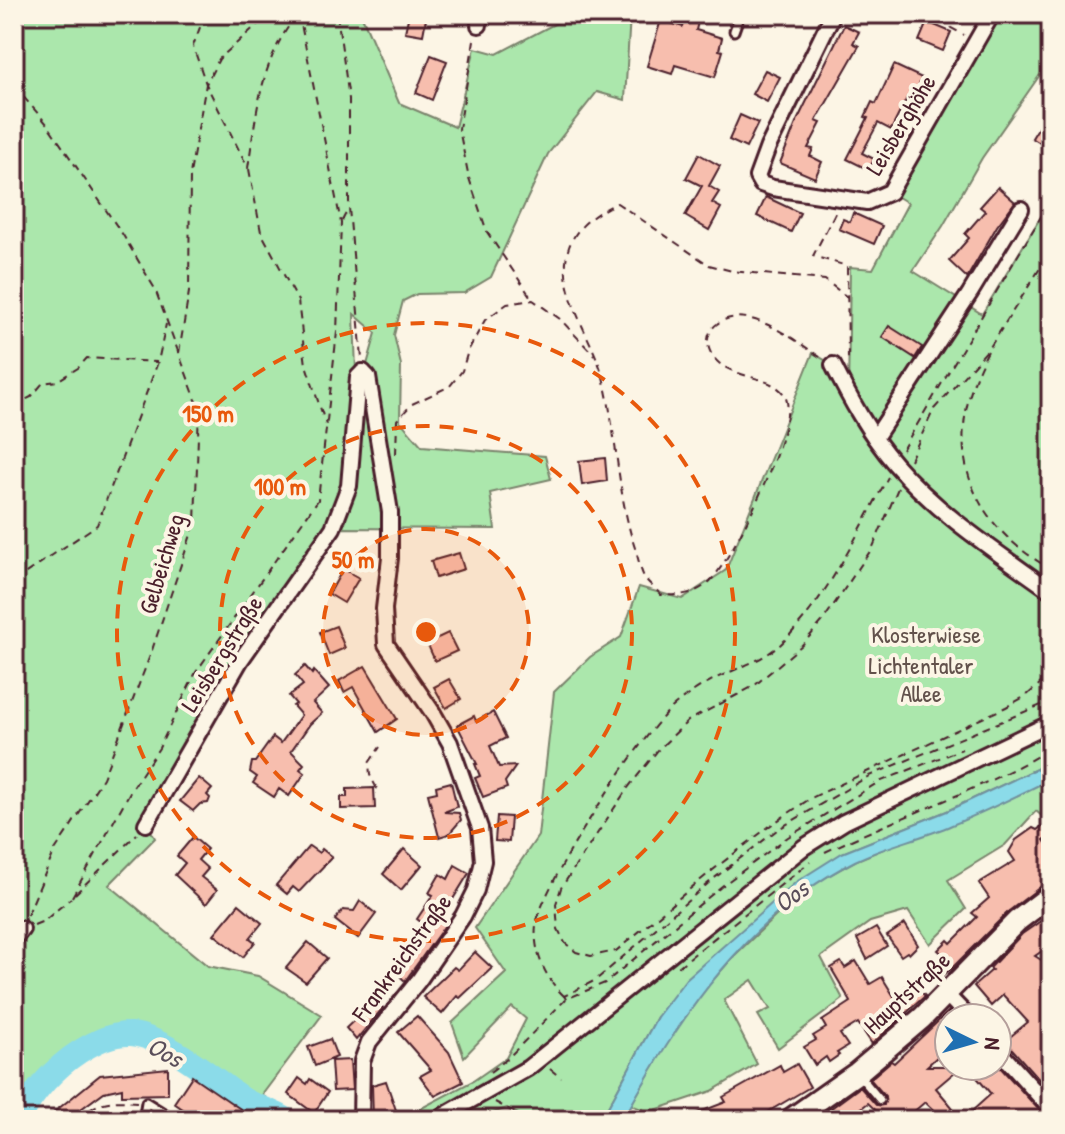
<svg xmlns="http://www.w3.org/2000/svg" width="1065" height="1134" font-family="'Patrick Hand',sans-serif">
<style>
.green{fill:#abe7ac;stroke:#7a836c;stroke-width:2;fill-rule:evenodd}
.water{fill:#8bdbe9;stroke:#71909d;stroke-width:2}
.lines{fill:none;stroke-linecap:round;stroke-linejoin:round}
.river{stroke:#8bdbe9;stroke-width:24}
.building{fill:#f7beae;stroke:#4a1f2b;stroke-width:2}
.service-casing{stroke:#4a1f2b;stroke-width:13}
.minor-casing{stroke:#4a1f2b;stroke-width:20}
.secondary-casing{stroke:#4a1f2b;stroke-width:26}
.path{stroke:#4a1f2b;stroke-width:2;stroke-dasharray:8 6;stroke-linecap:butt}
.service{stroke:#fcf5e5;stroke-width:7}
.minor{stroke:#fcf5e5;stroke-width:14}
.secondary{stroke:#fcf5e5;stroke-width:20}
.ring{fill:none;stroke:#e8590c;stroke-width:4;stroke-dasharray:14 10}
.labels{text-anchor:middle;stroke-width:8;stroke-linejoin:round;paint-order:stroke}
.street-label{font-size:24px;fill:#4a1f2b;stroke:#fcf5e5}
.park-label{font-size:24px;fill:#62514b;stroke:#fcf5e5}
.water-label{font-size:26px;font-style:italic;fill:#5a4e5a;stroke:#fcf5e5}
.centre{fill:#e8590c;stroke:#fcf5e5;stroke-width:4}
.ring-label{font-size:24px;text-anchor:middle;font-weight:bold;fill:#e8590c;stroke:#fcf5e5;stroke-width:8;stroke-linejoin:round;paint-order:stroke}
</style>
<rect width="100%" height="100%" fill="#fcf5e5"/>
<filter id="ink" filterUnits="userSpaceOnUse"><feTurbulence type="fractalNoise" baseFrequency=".0125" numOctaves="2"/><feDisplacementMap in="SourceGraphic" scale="16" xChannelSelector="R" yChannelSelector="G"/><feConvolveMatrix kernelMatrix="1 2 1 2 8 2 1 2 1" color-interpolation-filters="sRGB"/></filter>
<g filter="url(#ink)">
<!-- green -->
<g class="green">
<path d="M 14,14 L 361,14 L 399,103 L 455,127 L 475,48 L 497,54 L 560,21 L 561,14 L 630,14 L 625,100 L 597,92 L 548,154 L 491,277 L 464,293 L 417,294 L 403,301 L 394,335 L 401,365 L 400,421 L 422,446 L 545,456 L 551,479 L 490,493 L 495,529 L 333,528 L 302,570 L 147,824 L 155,838 L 109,885 L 208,966 L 258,976 L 322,1015 L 262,1095 L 298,1120 L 265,1120 L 159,1049 L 135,1039 L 113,1040 L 82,1055 L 37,1096 L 23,1120 L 14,1120 ZM 354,314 L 376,333 L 357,400 Z"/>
<polygon points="992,14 1051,14 1051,59 982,158 943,226 913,271 982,314 1051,200 1051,762 947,811 842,853 657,1017 601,1120 529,1120 507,1108 473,1120 399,1120 473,1081 506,1058 526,1019 512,1007 464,1057 452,1023 506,973 475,928 538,836 554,692 590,657 621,637 639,587 682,599 726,570 813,353 833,365 848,393 850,267 873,269 908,203 890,192"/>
<polygon points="1051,779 1051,824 1036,811 1005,845 948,880 966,909 930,944 908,911 870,922 821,957 843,999 778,1048 758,1015 770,1009 752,980 724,1000 757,1064 712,1091 649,1112 631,1105 670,1036 699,996 734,956 803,890 857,860"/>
</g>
<!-- water -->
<path class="water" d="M 1051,762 L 1051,779 C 1019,795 985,812 952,825 C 920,839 885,846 855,861 C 747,916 679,1017 623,1120 L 601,1120 L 657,1017 L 686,979 L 796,882 L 842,853 L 947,811 Z"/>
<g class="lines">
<!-- river -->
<path class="river" d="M 18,1120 C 33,1093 53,1069 79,1052 C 95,1042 112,1033 131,1034 C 163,1036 216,1080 243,1099 C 255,1107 272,1110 287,1120"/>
</g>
<!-- building -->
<g class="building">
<polygon points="409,14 427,14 423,35 405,32"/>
<polygon points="687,15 699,18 696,30 722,38 719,50 723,51 715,77 675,65 672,74 647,66 661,20 683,27"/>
<polygon points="927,22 951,32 943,51 919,41"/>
<polygon points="844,25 859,32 853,43 859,46 816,121 821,123 808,148 813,149 810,156 822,162 815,178 780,163 797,121"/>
<polygon points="431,55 447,61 432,100 416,93"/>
<polygon points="894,65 922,78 912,100 907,98 891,130 878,123 862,153 874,159 869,170 847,159 868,118 865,117 872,102 876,104"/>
<polygon points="765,70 780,77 767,102 752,94"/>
<polygon points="1051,107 1051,150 1032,138"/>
<polygon points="740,115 758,123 746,148 729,140"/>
<polygon points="699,154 720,166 709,186 719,192 712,203 721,208 709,230 685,216 702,186 686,178"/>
<polygon points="998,187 1015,202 997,226 967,278 949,261 969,238 965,234 985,211 980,207"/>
<polygon points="766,197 800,213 791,232 757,216"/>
<polygon points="853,213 882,226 874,244 839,229 843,219 850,222"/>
<polygon points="889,326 922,347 915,358 882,337"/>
<polygon points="605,458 607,481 582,485 579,461"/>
<polygon points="459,553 464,569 436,578 431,561"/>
<polygon points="343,569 359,578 344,603 329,594"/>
<polygon points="336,626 345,648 329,655 320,632"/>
<polygon points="448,633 457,651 435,661 427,643"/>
<polygon points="305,666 312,674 314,671 329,688 313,703 322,713 310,724 291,751 304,764 300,769 305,773 289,796 279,789 274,797 253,783 257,777 250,772 252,762 255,762 273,737 281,743 301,715 293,706 296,704 289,696 303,685 295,675"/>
<polygon points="365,666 397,719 378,732 353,687 344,692 339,681"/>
<polygon points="449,679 461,699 446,708 434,687"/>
<polygon points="493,712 506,738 490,746 499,767 516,766 505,782 507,788 483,797 475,778 480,776 475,764 477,764 457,725 474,716 476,721"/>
<polygon points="199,778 212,789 207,795 210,798 208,803 200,804 193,811 180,801"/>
<polygon points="451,782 457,807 444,812 459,813 461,820 449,834 439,837 428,794 437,792 436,786"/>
<polygon points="374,788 375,808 341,809 341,797 347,797 347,789"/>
<polygon points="497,816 511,817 509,842 495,841"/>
<polygon points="1046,823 1051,830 1051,835 1044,840 1051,850 1051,882 1043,885 1009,911 952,968 943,975 936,965 947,958 938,950 948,940 951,943 977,917 972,913 989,898 979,883 1015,861 1009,852 1016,840 1033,828 1037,830"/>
<polygon points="193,837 207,849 198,860 208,869 201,877 217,890 206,904 175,875 185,863 177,856"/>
<polygon points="309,846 319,853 322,849 332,857 299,892 293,887 287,894 276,885"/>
<polygon points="404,849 422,865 401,890 383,874"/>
<polygon points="455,865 469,873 442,917 448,921 405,981 393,970 421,935 416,931 422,923 417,919 433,895 429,893 440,874 448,879"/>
<polygon points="360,901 376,914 358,938 335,920 343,910 354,911"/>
<polygon points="239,904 262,923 250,938 255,942 243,957 214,934"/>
<polygon points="1051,914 1051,945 1035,956 1051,966 1051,1093 1005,1041 1028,1022 1003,995 991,1006 974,986 992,970 990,968 1022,934"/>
<polygon points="905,924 918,945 909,954 907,952 901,956 887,936"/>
<polygon points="876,928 887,946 867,959 857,939"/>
<polygon points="308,942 327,958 306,982 286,968"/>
<polygon points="475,952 492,968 460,998 457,996 442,1014 423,997 454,967 458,970"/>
<polygon points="856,961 870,984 882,977 895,998 911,981 925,996 872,1044 858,1023 840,1034 848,1046 837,1053 839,1055 829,1062 826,1057 815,1065 804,1047 816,1040 813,1036 826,1028 822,1021 851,1002 831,968 841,962 845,968"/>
<polygon points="373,996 383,1008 356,1040 346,1028 361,1014 358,1010"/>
<polygon points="949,1011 949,1046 927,1066 962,1066 936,1088 953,1108 943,1119 925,1102 904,1120 886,1120 868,1103 846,1120 815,1120 860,1087 876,1105 884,1105 885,1096 870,1079 891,1061 894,1063"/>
<polygon points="417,1016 449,1052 463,1082 435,1096 420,1076 431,1070 398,1032"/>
<polygon points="330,1039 337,1057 315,1066 308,1047"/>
<polygon points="350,1060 352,1090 333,1091 331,1061"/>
<polygon points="797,1064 810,1087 754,1120 679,1120 726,1102 723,1097 780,1065 783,1072"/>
<polygon points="967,1066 999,1066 1048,1120 962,1120 991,1094"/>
<polygon points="168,1068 168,1094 122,1095 122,1088 104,1092 66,1120 49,1120 55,1115 53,1113 100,1075"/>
<polygon points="192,1076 230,1102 257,1120 199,1120 174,1103"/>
<polygon points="299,1078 307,1084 310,1079 328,1092 314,1113 288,1094"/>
<polygon points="386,1081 397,1113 373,1120 372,1085"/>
</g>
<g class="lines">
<!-- service casing -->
<g class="service-casing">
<g id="service">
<polyline points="734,31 740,14"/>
<polyline points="858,1074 880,1100"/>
<polyline points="143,1120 146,1102 175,1120"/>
</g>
</g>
<!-- minor casing -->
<g class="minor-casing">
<g id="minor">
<polyline points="833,14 768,147 757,177 761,184 773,188 867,202 890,192 992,14"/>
<polyline points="479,25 479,14"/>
<path d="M 833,365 C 850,399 869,434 895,464 C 939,515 997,552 1051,591"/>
<polyline points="875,438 970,293 1021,209"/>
<polyline points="146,824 240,661 333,528 349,486 358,377 363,372"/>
<polyline points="14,939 22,929"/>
<polyline points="947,995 969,1018"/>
<polyline points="997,1049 1051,1109"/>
<polyline points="361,1120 362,1061 369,1042 419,980 463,916 476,890 483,861 480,828 450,743 433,713 386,644 384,609 390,558 390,512 368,377 363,372"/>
<polyline points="436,1120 528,1068 804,847 844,822 1051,723"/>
</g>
</g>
<!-- secondary casing -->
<g class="secondary-casing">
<polyline id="secondary" points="790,1120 857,1073 922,1018 1017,921 1051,895"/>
</g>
<!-- path -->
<g class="path">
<path d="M 205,14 L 193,46 L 206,84 L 248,168 C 257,111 260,61 297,15"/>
<polyline points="337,14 349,99 349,208 362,359"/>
<polyline points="926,14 964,35"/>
<polyline points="474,40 459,129 469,178 487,232 532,299"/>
<polyline points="14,86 47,124 123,235 155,289 199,408 195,523 151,653 103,778 55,850 27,916"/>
<polyline points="249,169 261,232 298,301 306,365 326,425"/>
<polyline points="835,213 813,256 847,266 848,361"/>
<polyline points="342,221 348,209"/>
<path d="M 988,351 C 940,440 963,520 1051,569"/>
<polyline points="179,353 189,292 190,174 206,84 219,59 269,14"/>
<path d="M 820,357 C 795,340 746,302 717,324 C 710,329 707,337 708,345 C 717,385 780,369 787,402 C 794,432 731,565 707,584 C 693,595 677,596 661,595 C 656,589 648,583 644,577 C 640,569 638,557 635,548 C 617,493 617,436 604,381 C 595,339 554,292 569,247 C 577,225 597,212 617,203 L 709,265 L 732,271 L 825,280 L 847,297"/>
<polyline points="14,405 31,397 43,383 57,381 78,368 87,358 157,362"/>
<polyline points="902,450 1051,200"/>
<polyline points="396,454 397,420 412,404 450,386 462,371 468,351 485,320 507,304 533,300 560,319 594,355"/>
<polyline points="910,460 934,409 990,347 1051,251"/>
<polyline points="898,488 873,547 822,622 802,645 754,686 688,721 658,750 627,789 561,888 556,904 558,929 565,943 576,952 591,956 616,951 709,873 771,825 811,798 1006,707 1026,696 1051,674"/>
<polyline points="14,581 97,525 158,362 166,324"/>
<polyline points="377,789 370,775 369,763 380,747"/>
<path d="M 825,852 C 900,816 981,791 1051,748"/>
<polyline points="75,894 137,834"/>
<polyline points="72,897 131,790 159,748 196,672 318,500 337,332 341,223 299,14"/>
<polyline points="34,925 44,921 71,898"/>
<polyline points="678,967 810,862"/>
<path d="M 564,996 C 545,978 533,952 536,925 C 542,885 642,732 675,705 C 684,698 694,690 705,684 C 731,669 762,663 784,641 C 830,594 857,534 888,477"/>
<polyline points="566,999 564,996 596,980 712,880 777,830 869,776 1051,701"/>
<polyline points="550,1069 561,1078"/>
<polyline points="490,1072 507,1059 566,999 605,983 722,886 788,837 879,782 962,749"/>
<polyline points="495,1102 529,1120"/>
<path d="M 80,1120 C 95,1100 113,1100 137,1102"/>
<polyline points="411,1120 423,1113"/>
</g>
<!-- service -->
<use href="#service" class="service"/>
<!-- minor -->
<use href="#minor" class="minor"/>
<!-- secondary -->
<use href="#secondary" class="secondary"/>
</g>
</g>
<!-- distance rings -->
<circle cx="426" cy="632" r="103" fill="#e8590c" fill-opacity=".12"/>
<g class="ring">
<circle cx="426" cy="632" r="103"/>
<circle cx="426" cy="632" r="206"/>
<circle cx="426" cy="632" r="309"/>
</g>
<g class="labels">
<!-- street labels -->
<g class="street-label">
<text transform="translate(901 125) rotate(-59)" y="8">Leisberghöhe</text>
<text transform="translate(162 564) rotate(-73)" y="8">Gelbeichweg</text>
<text transform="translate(222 654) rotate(-58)" y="8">Leisbergstraße</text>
<text transform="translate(402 958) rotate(-54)" y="8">Frankreichstraße</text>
<text transform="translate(907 993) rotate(-43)" y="8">Hauptstraße</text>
</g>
<!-- park labels -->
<g class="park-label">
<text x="926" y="643">Klosterwiese</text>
<text x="921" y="674">Lichtentaler<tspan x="921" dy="28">Allee</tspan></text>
</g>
<!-- water labels -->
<g class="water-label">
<text transform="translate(791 896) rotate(-37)" y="9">Oos</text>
<text transform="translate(165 1052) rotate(29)" y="9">Oos</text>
</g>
</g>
<circle cx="426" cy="632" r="12" class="centre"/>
<g class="ring-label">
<text x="208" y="422">150 m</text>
<text x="280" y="495">100 m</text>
<text x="353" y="568">50 m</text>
</g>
<!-- margin -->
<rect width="1065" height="1134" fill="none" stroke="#fcf5e5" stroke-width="48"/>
<rect x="24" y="24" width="1017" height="1086" fill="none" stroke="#4a1f2b" stroke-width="3" filter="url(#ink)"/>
<!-- north arrow -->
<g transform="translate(973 1042) rotate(95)"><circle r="38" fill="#fcf5e5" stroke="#b59f9b" stroke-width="2"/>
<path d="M0-6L14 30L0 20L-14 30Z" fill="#1f6fb2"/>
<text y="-12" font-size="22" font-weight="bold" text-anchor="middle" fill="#4a1f2b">N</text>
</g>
</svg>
